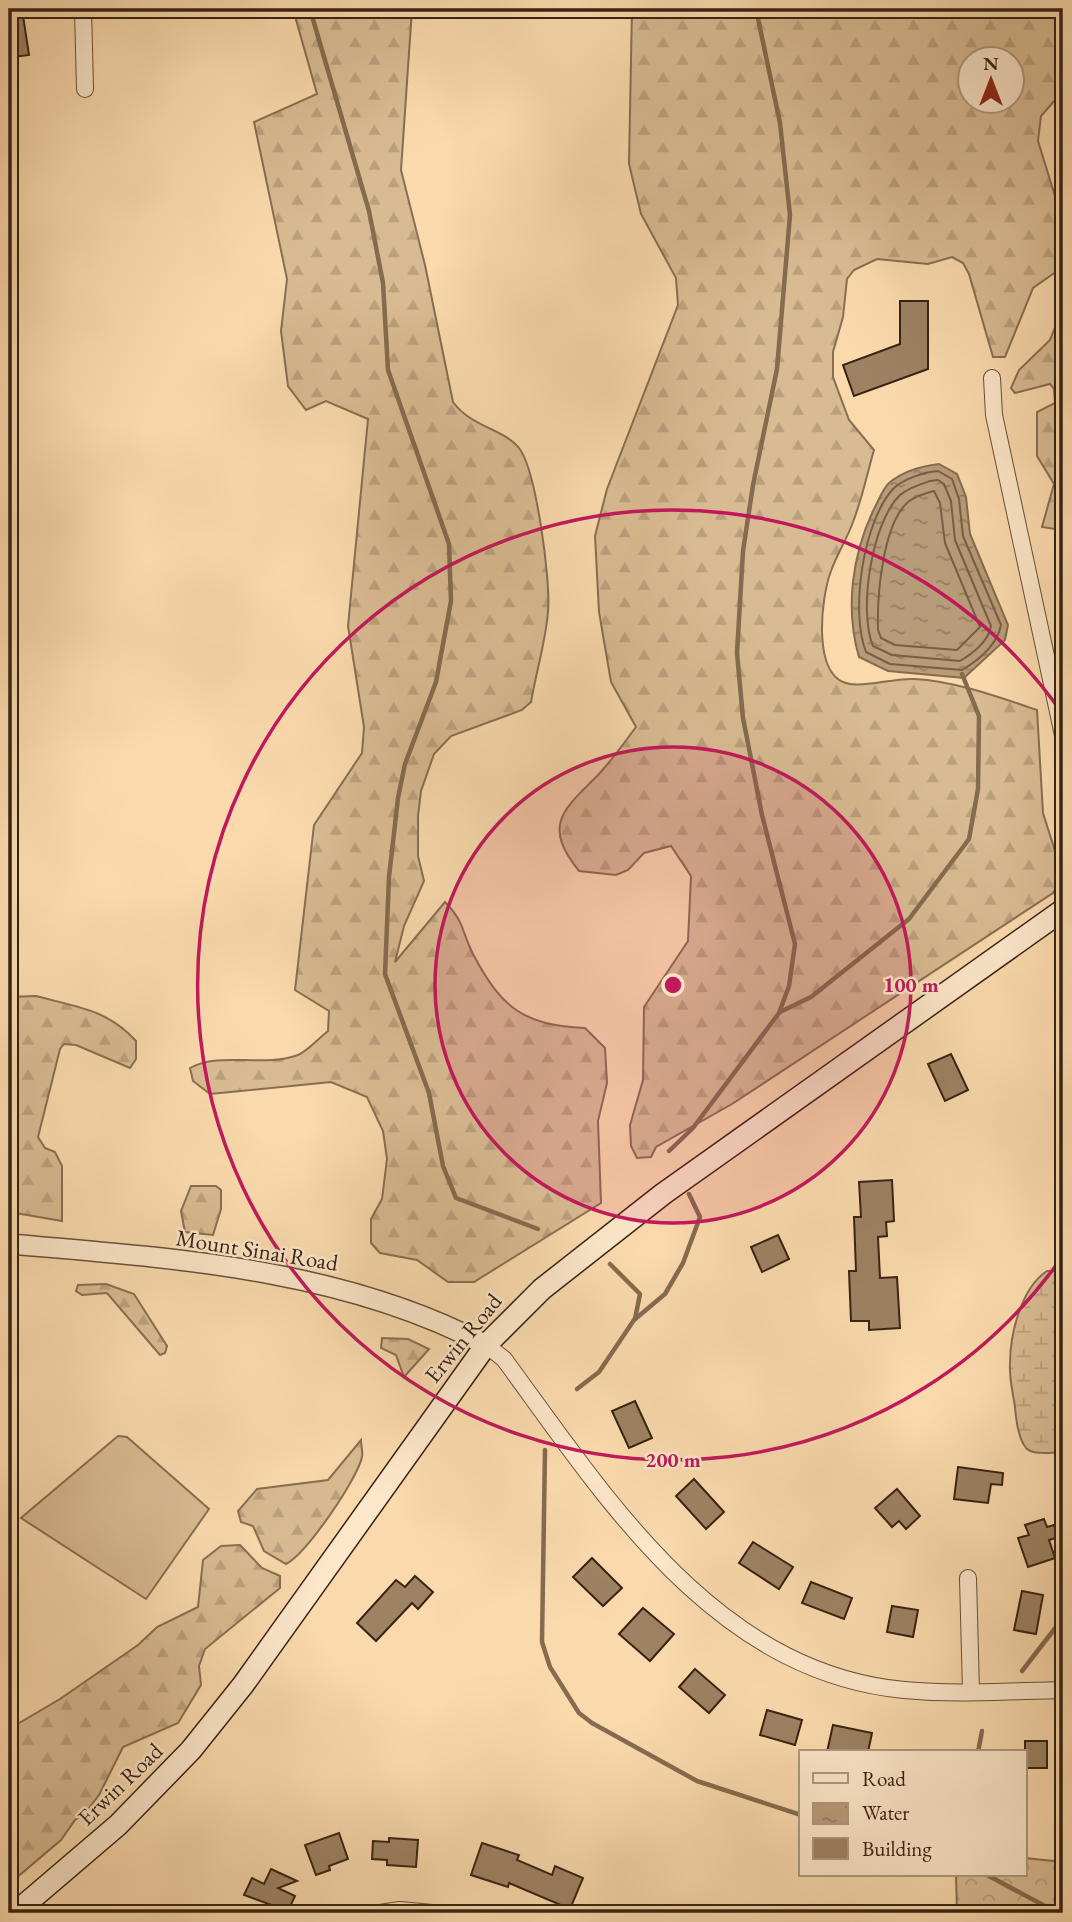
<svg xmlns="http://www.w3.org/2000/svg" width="1072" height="1922" font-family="'EB Garamond',serif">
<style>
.forest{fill:url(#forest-firs);stroke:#896e52;stroke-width:2;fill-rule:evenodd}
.wetland{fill:url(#wetland-marsh);stroke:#896e52;stroke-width:2}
.park{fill:url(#park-crowns);stroke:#896e52;stroke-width:2}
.garden{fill:#d9bb93;stroke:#896e52;stroke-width:2}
.water{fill:url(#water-ripples);stroke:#856b4f;stroke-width:2}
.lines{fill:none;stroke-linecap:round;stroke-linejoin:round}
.shore{stroke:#785e45;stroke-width:2}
.stream{stroke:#856b4f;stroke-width:4.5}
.building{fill:#9d8263;stroke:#392212;stroke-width:2}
.minor-casing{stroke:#695039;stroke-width:18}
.tertiary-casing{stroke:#695039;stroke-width:22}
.secondary-casing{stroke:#392212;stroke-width:24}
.minor{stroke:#fce7ca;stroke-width:16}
.tertiary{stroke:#fce7ca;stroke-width:19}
.secondary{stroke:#fce7ca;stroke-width:21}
.ring{fill:none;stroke:#c2185b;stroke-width:3.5}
.labels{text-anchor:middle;stroke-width:5;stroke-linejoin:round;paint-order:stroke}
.street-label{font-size:23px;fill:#392212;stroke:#fce7ca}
.centre{fill:#c2185b;stroke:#fce7ca;stroke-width:3.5}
.ring-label{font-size:21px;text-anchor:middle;font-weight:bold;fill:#c2185b;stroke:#fce7ca;stroke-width:5;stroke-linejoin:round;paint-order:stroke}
</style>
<defs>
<pattern id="forest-firs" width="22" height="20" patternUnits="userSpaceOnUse" patternTransform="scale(1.75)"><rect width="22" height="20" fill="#d9bb93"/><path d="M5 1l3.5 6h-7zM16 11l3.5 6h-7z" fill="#bba07e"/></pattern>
<pattern id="wetland-marsh" width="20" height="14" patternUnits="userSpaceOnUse" patternTransform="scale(1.75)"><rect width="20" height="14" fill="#d9bb93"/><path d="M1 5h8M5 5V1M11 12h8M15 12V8" fill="none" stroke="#bba07e"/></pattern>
<pattern id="park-crowns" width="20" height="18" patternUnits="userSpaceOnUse" patternTransform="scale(1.75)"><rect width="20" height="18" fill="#d9bb93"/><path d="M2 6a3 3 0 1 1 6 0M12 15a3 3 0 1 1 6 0" fill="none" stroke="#bba07e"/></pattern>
<pattern id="water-ripples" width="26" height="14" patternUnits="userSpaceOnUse" patternTransform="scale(1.75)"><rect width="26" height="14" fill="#b89b78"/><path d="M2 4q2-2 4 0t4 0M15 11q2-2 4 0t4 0" fill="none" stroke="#977e61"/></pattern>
</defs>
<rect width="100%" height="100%" fill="#fadaad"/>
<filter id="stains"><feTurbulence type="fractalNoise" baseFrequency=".00286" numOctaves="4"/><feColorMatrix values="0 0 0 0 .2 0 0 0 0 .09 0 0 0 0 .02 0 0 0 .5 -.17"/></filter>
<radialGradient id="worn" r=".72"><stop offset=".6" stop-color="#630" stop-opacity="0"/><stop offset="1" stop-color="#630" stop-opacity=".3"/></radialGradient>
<!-- forest -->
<g class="forest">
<path d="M 293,9 L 376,12 L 377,9 L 412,9 L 401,170 L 425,265 L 453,402 C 471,427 504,429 519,448 C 536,469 551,582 548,611 C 546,641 536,672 531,702 L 522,710 L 451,736 L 434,754 L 421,791 L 418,816 L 418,856 L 424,881 L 404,926 L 395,962 L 445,902 C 466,924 461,931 473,954 C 502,1009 524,1025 585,1028 L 605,1048 L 607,1083 L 598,1121 L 601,1203 L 474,1282 L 448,1282 L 417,1260 L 380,1253 L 371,1243 L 371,1219 L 382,1199 L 387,1159 L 383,1131 L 367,1097 L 331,1082 L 210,1094 L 193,1081 L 190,1068 C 220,1051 264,1068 298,1055 C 308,1051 319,1038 328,1031 L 329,1011 L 295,990 L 314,825 L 362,753 L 364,727 L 348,626 L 368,419 L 326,401 L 306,410 L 288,386 L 281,331 L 287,279 L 254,122 L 317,94 Z"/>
<path d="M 632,9 L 1063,9 L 1063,91 L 1041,116 L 1038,141 L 1059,209 L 1063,210 L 1063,267 L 1033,288 L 1005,357 L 993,357 L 969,274 L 963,263 L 952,257 L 928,264 L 877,259 L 854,270 L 847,279 L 843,317 L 833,352 L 833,377 L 849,420 L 874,450 C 867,474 862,499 853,522 C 847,539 837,554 831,571 C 821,597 811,679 850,684 C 868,687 893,678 914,679 C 955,681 999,697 1037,710 L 1043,813 L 1063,876 L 1053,893 L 732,1104 L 656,1147 L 651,1157 L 637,1158 L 631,1146 L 630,1125 L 643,1080 L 644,1007 L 688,941 L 691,876 L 671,846 L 644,853 L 628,870 L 616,875 L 579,871 C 542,825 563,810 598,775 C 612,760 624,743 636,727 L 611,682 L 599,612 L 595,536 L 607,489 L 678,305 L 676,278 L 641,214 L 629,164 ZM 970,60 L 1012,60 L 1012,102 L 970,102 Z"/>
<polygon points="1063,308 1063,526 1055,529 1042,527 1054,484 1037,456 1037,412 1055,403 1054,389 1050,384 1015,393 1011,388 1019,370 1050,340"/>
<path d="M 36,996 C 76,1007 107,1009 136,1041 L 136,1059 L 130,1068 L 76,1045 L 64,1044 L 60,1049 L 38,1137 L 45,1148 L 55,1152 L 62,1166 L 62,1221 L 9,1212 L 9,997 Z"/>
<polygon points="191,1186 216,1186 221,1190 221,1209 213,1235 185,1232 181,1211"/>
<polygon points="106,1284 134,1294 167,1346 165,1353 160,1355 107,1293 82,1295 76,1291 78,1285"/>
<polygon points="382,1338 408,1339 429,1349 404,1377 396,1355 381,1348"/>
<path d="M 361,1440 C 361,1445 363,1452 362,1457 C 357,1480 306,1554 286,1564 L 264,1551 L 253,1526 L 241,1522 L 238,1511 L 257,1489 L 328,1480 Z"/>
<polygon points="240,1545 262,1568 280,1576 280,1588 205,1649 199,1666 201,1685 178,1723 123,1747 99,1795 86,1812 75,1820 61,1840 9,1884 9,1729 60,1699 138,1645 157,1627 198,1607 203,1560 221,1546"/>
</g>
<!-- wetland -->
<path class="wetland" d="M 1047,1271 L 1063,1271 L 1063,1452 C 1054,1452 1033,1456 1026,1448 C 1018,1438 1016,1420 1015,1407 C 1013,1393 1009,1378 1010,1364 C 1010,1334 1021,1288 1047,1271 Z"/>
<!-- park -->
<polygon class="park" points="1025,1858 1063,1862 1063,1913 957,1913 956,1875 1025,1875"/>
<!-- garden -->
<polygon class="garden" points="118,1436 127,1437 209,1509 146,1599 21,1518"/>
<!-- water -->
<path class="water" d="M 939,464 L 957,474 L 966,497 L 970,534 L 1008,625 L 1005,640 L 964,678 L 888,671 L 859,657 C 845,609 852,556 873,511 C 878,502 882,490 889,483 C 902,472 922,466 939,464 Z"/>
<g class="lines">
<!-- shore -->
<g class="shore">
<path d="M 938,471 L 952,479 L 959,499 L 963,536 L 1001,625 C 997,645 979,660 962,670 L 890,664 L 866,652 C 850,612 863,522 893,489 C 903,479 924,472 938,471 Z"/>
<path d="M 930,481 L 938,480 L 944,484 L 951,501 L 955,540 L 991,626 C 989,641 972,654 960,661 L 892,655 L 873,646 C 858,610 872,522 900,495 C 908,488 921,484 930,481 Z"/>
<path d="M 934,491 L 940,503 L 945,543 L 980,627 L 957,650 L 895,645 L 881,638 L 878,630 C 877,598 882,525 908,502 C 915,496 926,493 934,491 Z"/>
</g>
<!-- stream -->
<g class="stream">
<polyline points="310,9 369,211 383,283 388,370 449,544 451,601 436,682 405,764 398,798 389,877 385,974 429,1093 443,1166 456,1198 538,1229"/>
<polyline points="780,1012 811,997 909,919 969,839 978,789 979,716 962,674"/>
<polyline points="669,1151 693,1128 779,1013 789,986 795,944 762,815 743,718 737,653 743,551 753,485 777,369 790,215 780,123 756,9"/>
<polyline points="610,1264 640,1294 635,1319"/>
<polyline points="1062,1349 1063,1354"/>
<polyline points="577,1389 599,1372 634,1320 665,1294 683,1263 700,1217 689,1194"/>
<polyline points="545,1450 542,1642 550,1667 579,1713 592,1723 697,1781 801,1815"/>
<polyline points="1022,1671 1063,1618"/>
<polyline points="978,1752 982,1731"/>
<polyline points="987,1875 1058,1913"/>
</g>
</g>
<!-- building -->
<g class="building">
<polygon points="9,9 22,9 29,55 14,57 13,52 9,52"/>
<polygon points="900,301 928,301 928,369 854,396 843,365 900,344"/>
<polygon points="951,1054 968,1090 945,1101 928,1064"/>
<polygon points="892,1180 894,1221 886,1222 887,1236 878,1237 880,1278 897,1277 900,1328 869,1330 869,1321 851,1321 849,1271 856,1271 854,1217 861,1217 859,1182"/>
<polygon points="778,1235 789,1259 762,1272 751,1247"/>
<polygon points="635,1401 652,1438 629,1448 612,1411"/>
<polygon points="958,1467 1003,1473 1002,1485 991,1484 988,1503 954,1499"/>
<polygon points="694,1479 724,1512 706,1529 676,1496"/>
<polygon points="897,1489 920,1516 906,1529 899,1521 892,1527 875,1508"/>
<polygon points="1044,1519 1047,1527 1054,1525 1059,1537 1049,1540 1055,1558 1028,1567 1018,1538 1029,1535 1025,1525"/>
<polygon points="753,1542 793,1567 779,1589 739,1563"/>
<polygon points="592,1558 622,1588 603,1606 573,1577"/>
<polygon points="415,1576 433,1592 418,1609 412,1603 376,1641 357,1623 396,1580 405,1587"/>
<polygon points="811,1582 852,1598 844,1619 802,1603"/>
<polygon points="1022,1591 1043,1595 1036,1634 1014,1630"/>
<polygon points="892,1606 918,1610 913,1637 887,1632"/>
<polygon points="643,1608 674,1634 650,1661 619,1634"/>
<polygon points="695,1669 725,1695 709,1713 679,1687"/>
<polygon points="767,1710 802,1720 795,1745 760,1735"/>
<polygon points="833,1725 872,1733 868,1752 827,1752"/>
<rect x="1025" y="1741" width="22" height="27"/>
<polygon points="339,1833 348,1859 329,1866 330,1870 316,1875 305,1845"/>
<polygon points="389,1838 418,1840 416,1867 387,1865 387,1860 372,1859 373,1841 389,1842"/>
<polygon points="482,1843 519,1855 517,1860 552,1875 555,1866 583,1878 570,1909 509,1883 508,1887 471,1875"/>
<polygon points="271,1869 297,1881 278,1888 295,1896 288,1911 244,1895 252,1878 264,1884"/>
</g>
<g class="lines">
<!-- minor casing -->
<g class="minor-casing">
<g id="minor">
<polyline points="83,9 85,89"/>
<polyline points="992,378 994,415 1063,735"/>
<path d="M 486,1345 L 504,1359 C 606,1498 715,1672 904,1690 C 956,1695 1011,1691 1063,1690"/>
<polyline points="968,1578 971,1691"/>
<polyline points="380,1913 400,1910 432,1913"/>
</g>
</g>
<!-- tertiary casing -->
<g class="tertiary-casing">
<path id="tertiary" d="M 9,1244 C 171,1258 341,1268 486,1345"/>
</g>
<!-- secondary casing -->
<g class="secondary-casing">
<polyline id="secondary" points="15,1913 118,1825 191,1750 243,1685 486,1345 542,1289 663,1194 1063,910"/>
</g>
<!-- minor -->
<use href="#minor" class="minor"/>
<!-- tertiary -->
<use href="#tertiary" class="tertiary"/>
<!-- secondary -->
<use href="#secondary" class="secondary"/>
</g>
<!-- distance rings -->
<circle cx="673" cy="985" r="238" fill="#c2185b" fill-opacity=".12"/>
<g class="ring">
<circle cx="673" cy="985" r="238"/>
<path d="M1062 1257A475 475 0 1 1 1062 713"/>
</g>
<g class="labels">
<!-- street labels -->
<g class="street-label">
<text transform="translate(257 1250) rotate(9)" y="8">Mount Sinai Road</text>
<text transform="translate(463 1338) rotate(-51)" y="8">Erwin Road</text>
<text transform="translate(120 1784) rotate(-44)" y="8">Erwin Road</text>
</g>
</g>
<circle cx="673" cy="985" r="10" class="centre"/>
<g class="ring-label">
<text x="911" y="992">100 m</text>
<text x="673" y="1467">200 m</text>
</g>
<!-- margin -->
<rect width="1072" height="1922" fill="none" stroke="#fadaad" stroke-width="35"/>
<rect x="10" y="10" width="1051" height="1901" fill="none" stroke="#392212" stroke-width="3.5"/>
<rect x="18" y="18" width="1037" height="1887" fill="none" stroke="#392212" stroke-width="2"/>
<!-- legend -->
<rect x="799" y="1750" width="228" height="126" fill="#fce7ca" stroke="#ae9880" stroke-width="2"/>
<rect x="813" y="1773" width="35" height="10" fill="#fce7ca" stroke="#ae9880" stroke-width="2"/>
<text x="862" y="1786" font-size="21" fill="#392212">Road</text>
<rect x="813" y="1803" width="35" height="21" fill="url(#water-ripples)" stroke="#ae9880" stroke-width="2"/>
<text x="862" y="1820" font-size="21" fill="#392212">Water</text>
<rect x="813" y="1838" width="35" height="21" fill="#9d8263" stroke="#ae9880" stroke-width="2"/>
<text x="862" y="1856" font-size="21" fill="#392212">Building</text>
<!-- north arrow -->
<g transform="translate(991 80)"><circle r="33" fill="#fce7ca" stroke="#ae9880" stroke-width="2"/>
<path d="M0-5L12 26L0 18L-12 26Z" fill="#8f2418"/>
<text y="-10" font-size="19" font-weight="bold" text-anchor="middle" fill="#392212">N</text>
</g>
<rect width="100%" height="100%" filter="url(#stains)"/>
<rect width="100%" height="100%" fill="url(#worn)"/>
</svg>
